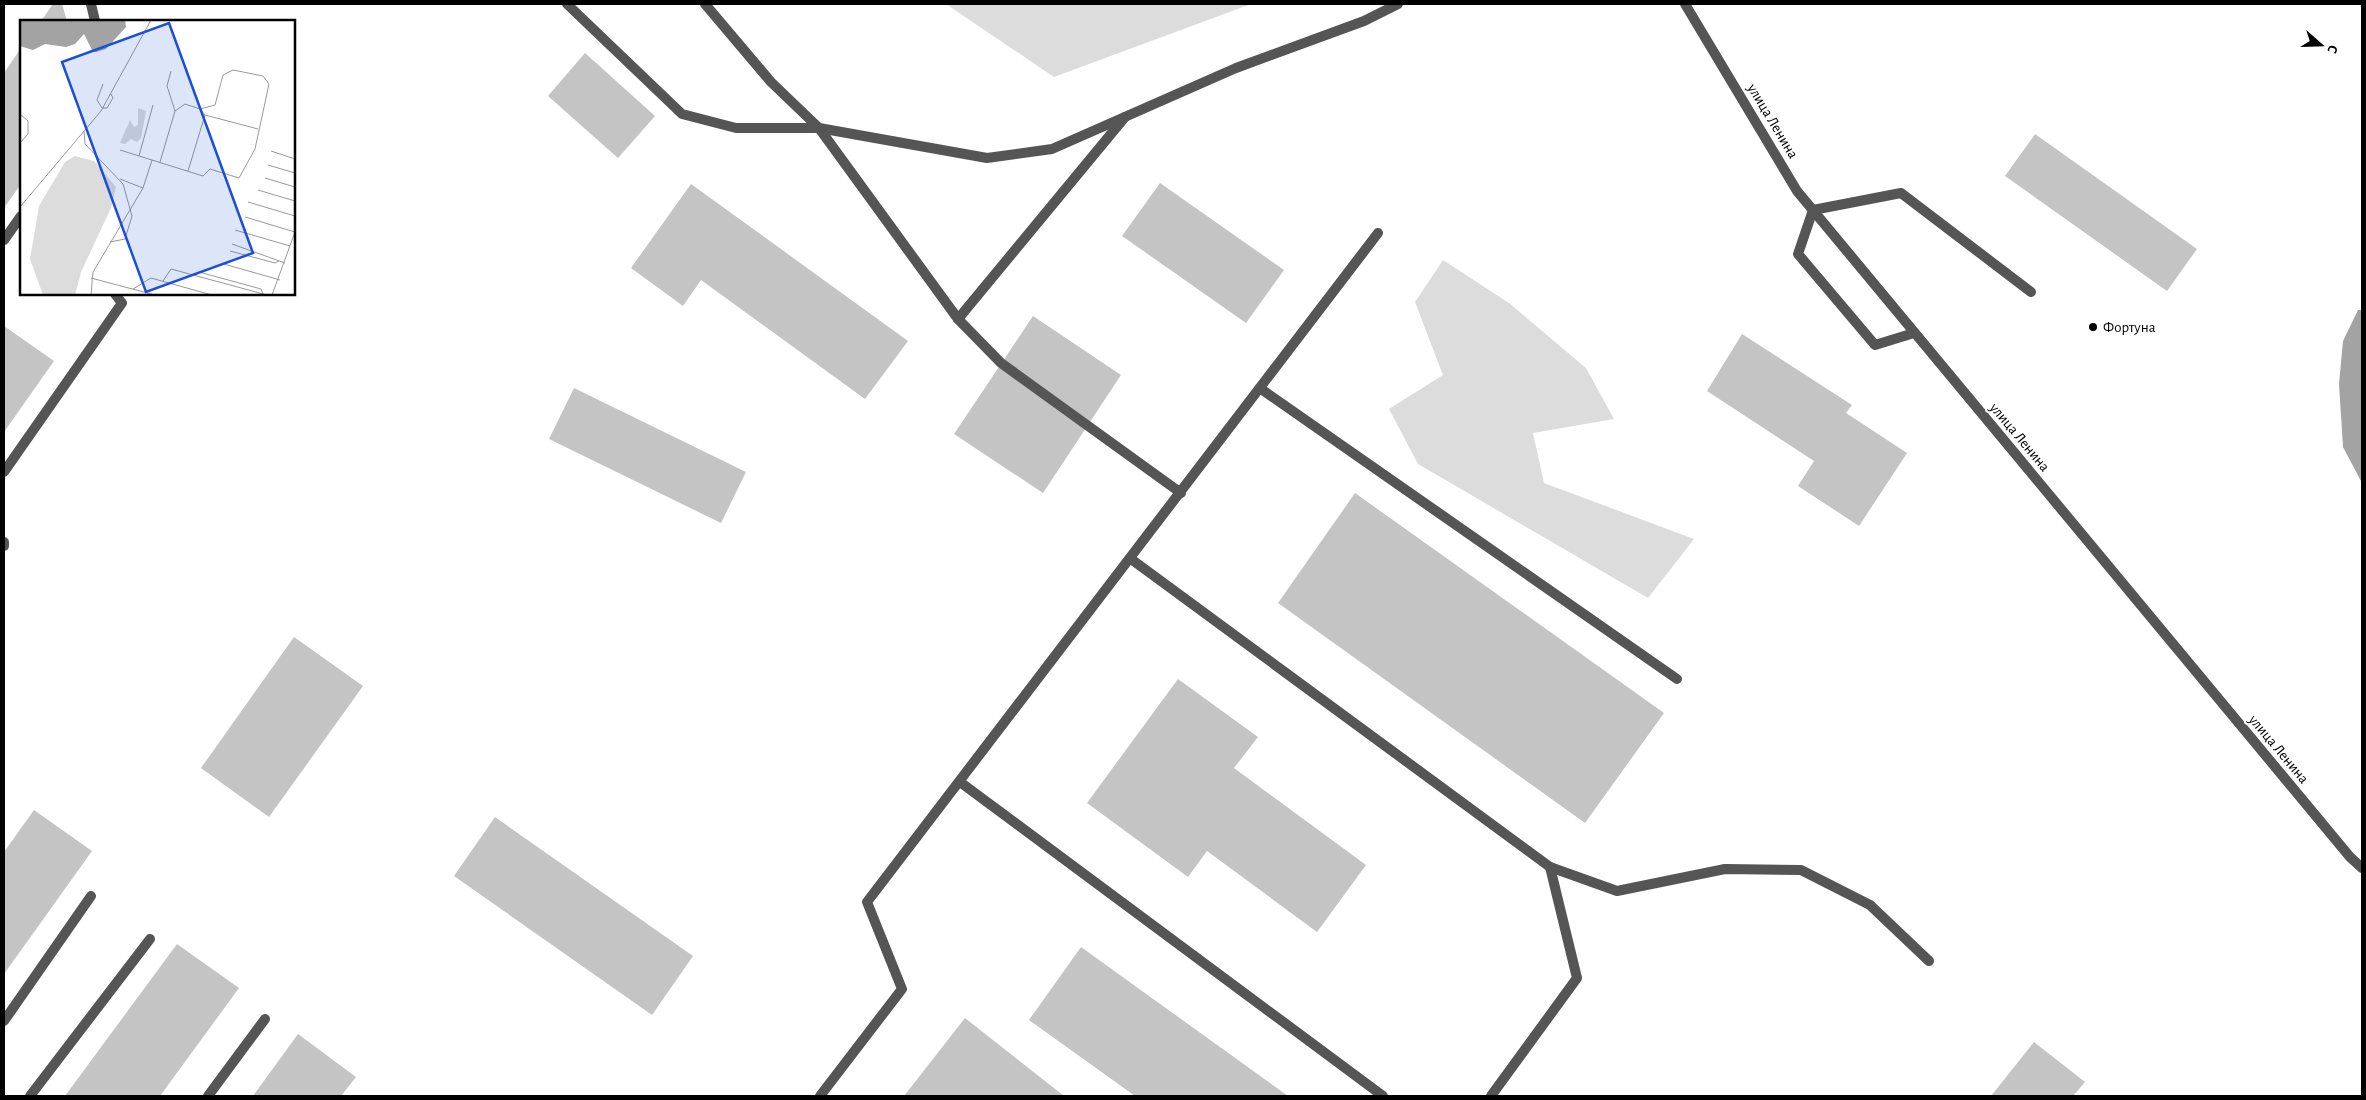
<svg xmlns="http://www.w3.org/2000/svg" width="2366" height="1100" font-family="'Alegreya Sans',sans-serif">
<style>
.green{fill:#dcdcdc}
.water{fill:#a3a3a3}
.building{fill:#c4c4c4}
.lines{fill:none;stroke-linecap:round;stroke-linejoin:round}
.service{stroke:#555;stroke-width:10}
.minor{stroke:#555;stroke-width:10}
.poi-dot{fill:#000;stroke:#fff;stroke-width:2}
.labels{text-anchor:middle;stroke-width:4;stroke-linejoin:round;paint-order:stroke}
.street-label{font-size:15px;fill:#000;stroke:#fff}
.poi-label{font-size:15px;fill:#000;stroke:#fff;text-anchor:start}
.inset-road{fill:none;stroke:#999;stroke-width:1}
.view{fill:#1d4ed8;fill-opacity:0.15;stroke:#1d4ed8;stroke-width:2.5}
.inset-edge{fill:none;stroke:#000;stroke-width:2.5}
</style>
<rect width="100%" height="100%" fill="#fff"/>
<!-- green -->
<g class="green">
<polygon points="946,4 1251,4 1054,77"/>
<polygon points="1443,260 1509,303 1586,368 1614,419 1533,433 1544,483 1694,539 1648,598 1418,464 1389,409 1443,375 1415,302"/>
</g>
<!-- water -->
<polygon class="water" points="2358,310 2362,310 2362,483 2343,447 2339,384 2343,341"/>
<!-- building -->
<g class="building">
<polygon points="53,4 62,4 67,21 41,21"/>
<polygon points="21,48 21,184 4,208 4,73"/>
<polygon points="585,53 655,116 618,158 548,96"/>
<polygon points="2035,134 2197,249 2167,291 2005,176"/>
<polygon points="1160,183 1284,270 1246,323 1122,236"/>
<polygon points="691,184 908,341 865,399 701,280 683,306 631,268"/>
<polygon points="1033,316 1121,375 1043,493 954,434"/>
<polygon points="4,326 54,361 4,432"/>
<polygon points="1742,334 1852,405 1846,413 1907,453 1859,526 1798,486 1814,461 1707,391"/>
<polygon points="574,388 746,472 721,523 549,439"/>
<polygon points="1355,493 1664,713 1585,823 1278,603"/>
<polygon points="294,637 363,686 269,817 201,768"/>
<polygon points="1178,679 1258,737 1234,768 1366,865 1317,932 1207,851 1188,877 1087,803"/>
<polygon points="34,810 92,851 4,974 4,852"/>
<polygon points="495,817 693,956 652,1015 454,876"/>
<polygon points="177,944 239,988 160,1096 65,1096"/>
<polygon points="1081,947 1288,1096 1135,1096 1029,1020"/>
<polygon points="965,1018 1064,1096 904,1096"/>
<polygon points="298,1034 356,1077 341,1096 253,1096"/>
<polygon points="2034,1042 2085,1082 2073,1096 1991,1096"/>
</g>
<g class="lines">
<!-- service -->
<g class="service">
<polyline points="91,4 95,21"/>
<polyline points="567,4 682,114 736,128 819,128 958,319 1001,363 1181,493"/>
<polyline points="4,240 21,216"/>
<polyline points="958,319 1125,117"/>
<polyline points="1914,333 1875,345 1798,254 1813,210 1901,193 2031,292"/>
<polyline points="1261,389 1677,679"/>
<polyline points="4,472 122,303 115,294"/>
<polyline points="4,542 4,546"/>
<polyline points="1131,559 1550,867 1617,891 1725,869 1801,870 1870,905 1929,961"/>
<polyline points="960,782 1383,1096"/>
<polyline points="4,1021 91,896"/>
<polyline points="30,1096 150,939"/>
<polyline points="208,1096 265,1019"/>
<polyline points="820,1096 902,989 867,902 1378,233"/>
<polyline points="1491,1096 1577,978 1550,867"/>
</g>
<!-- minor -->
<g class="minor">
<polyline points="705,4 771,82 819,128 987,158 1052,149 1236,68 1364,21 1398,4"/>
<polyline points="1685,4 1797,191 2350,857 2362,868"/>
</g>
</g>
<!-- markers -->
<circle class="poi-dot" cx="2093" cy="327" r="5"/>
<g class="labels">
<!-- street labels -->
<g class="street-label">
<text transform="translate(1773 121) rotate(59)" y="5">улица Ленина</text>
<text transform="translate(2020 437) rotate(50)" y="5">улица Ленина</text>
<text transform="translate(2279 749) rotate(50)" y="5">улица Ленина</text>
</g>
<!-- poi labels -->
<g class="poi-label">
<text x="2103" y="332">Фортуна</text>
</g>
</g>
<!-- overview -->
<g transform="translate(20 20)">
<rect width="275" height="275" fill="#fff"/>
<path d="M 118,88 L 126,91 L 121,118 L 117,122 L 111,119 L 105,124 L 100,123 L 110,100 L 114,107 L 118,105 ZM 55,136 L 74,141 L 96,167 L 91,188 L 61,252 L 55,275 L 23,275 L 10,239 L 19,186 L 45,142 Z" fill="#dcdcdc"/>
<path d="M 0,0 L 105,0 L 106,7 L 86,29 L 76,32 L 73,32 L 64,14 L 55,24 L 46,27 L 25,24 L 13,30 L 0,26 Z" fill="#a3a3a3"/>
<path class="inset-road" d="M 83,64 L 77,80 L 82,88 L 87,88 L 93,78 L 91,74M 155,91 L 165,84 L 180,89 L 185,95 L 238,109M 0,94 L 8,101 L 8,114 L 0,123M 64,111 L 65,124 L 103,164 L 112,196 L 105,219 L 90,222M 100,130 L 183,156 L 190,149 L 219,158 L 235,129 L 249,64 L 243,56 L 213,50 L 203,55 L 195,85 L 180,89M 251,131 L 275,139M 119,136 L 133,85M 140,142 L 155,91 L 147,66 L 151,51M 248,145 L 275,153M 168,151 L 185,95M 245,158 L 275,167M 100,159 L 123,168M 238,170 L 275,181M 228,182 L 275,196M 0,187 L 81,91 L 131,0M 225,197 L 275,212 L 252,275M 215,210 L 270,226M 212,224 L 265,243M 210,231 L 255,243 L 259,241M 204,244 L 260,260M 175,256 L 179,252 L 241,269 L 243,274M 71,258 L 135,275M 143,261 L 151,249 L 247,275M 113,269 L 131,258 L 192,275M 71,275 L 73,252 L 123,168 L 132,140"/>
<path class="view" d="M 149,3 L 233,233 L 126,272 L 42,42 Z"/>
<rect width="275" height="275" class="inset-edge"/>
</g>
<!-- border -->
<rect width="2366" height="1100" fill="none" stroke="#000000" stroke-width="10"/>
<!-- north arrow -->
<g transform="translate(2321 45) rotate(110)" stroke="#ffffff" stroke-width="4" paint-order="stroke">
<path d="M0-4L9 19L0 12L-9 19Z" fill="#000000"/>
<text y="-8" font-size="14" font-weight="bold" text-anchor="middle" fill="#000000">С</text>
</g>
</svg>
